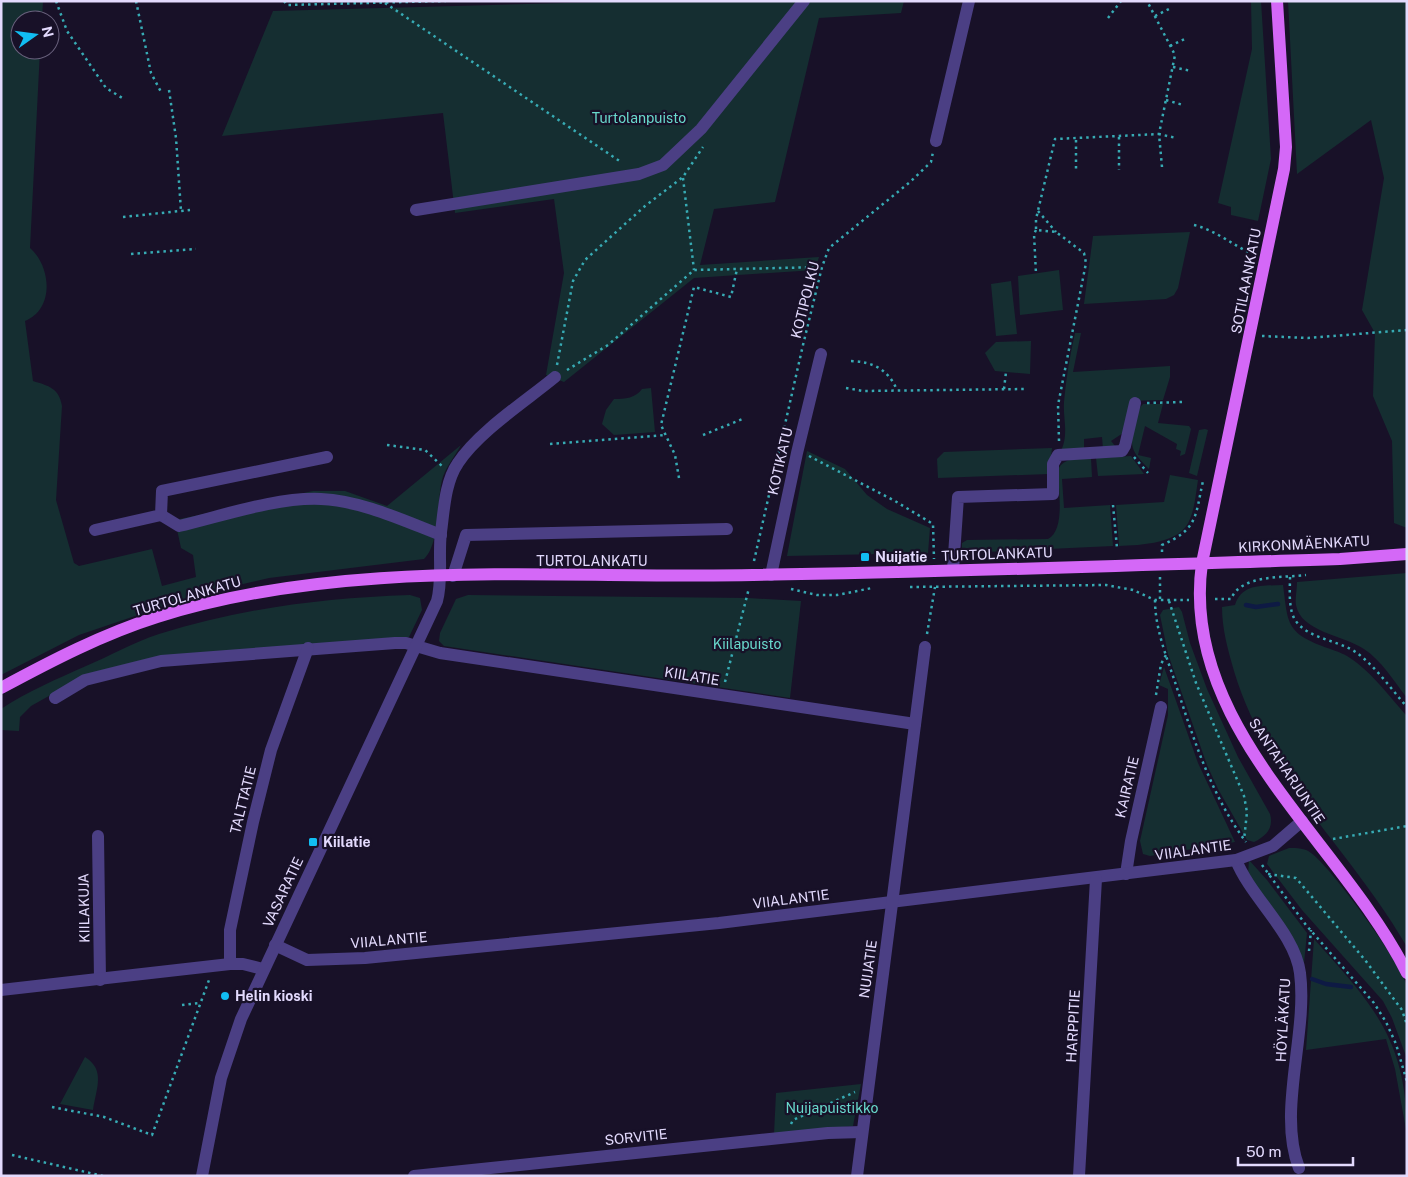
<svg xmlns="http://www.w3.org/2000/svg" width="1408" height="1177" font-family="'Public Sans',sans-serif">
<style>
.green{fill:#152e31}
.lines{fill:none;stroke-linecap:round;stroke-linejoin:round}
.stream{stroke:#0e1a44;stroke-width:4.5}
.path{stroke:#37abb4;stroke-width:2.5;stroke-dasharray:2.5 4;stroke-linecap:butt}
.minor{stroke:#4b3f84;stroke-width:12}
.major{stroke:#d468f7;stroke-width:12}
.poi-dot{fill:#11bdf2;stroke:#181128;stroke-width:2}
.labels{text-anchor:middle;stroke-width:4.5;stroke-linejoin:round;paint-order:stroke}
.park-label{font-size:14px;fill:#69dacd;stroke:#181128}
.street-label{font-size:14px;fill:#e3dafd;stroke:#181128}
.poi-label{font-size:14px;font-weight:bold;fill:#e3dafd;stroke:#181128;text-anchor:start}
</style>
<rect width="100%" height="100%" fill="#181128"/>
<!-- green -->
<g class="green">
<path d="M 1,1 L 43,1 L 42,20 L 20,20 L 20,50 L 40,50 L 30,248 C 51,266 55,309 25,321 L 33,381 C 49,386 59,388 62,406 L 56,500 L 74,563 L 79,566 L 152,549 L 162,586 L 196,577 L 193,555 L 181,548 L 175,520 L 313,491 L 345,491 L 387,506 L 461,445 C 455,456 445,468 442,480 C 437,500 440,544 424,559 L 269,578 L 200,594 L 79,635 L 1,675 Z"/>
<polygon points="641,1 904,1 901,13 819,18 775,202 714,209 700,265 819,257 815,270 694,278 564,382 546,375 564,273 554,199 455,213 443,113 222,136 273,11"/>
<polygon points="1251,1 1261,1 1271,159 1258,221 1231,215 1231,207 1218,203 1252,49"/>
<polygon points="1288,1 1407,1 1407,528 1394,523 1392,441 1373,396 1375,333 1362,310 1384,178 1371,120 1297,174"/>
<polygon points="1190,232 1178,288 1174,295 1166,299 1084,304 1093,236"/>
<polygon points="1059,270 1063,310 1020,315 1018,276"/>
<polygon points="1011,281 1017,334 996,336 991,284"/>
<path d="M 1075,333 L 1081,333 L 1073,372 L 1170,366 L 1170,377 L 1163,400 L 1130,401 L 1123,433 L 1111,441 L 1116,447 L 1103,449 L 1102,437 L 1084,439 L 1084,450 L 1061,451 C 1069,434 1063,420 1064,402 C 1066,378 1070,355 1075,333 Z"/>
<polygon points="1031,341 1030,374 995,371 985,353 996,342"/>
<path d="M 651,388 L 655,432 L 614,435 L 602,424 L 606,410 L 614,399 C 625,399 636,398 642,389 Z"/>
<path d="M 1143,404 L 1163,404 L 1158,423 L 1189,426 L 1191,429 L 1185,454 L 1180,456 L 1181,451 L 1176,449 L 1177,444 L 1145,426 L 1138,455 L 1151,458 L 1149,469 C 1131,451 1129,447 1135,422 C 1137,415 1137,410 1143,404 Z"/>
<polygon points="1205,429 1208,430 1197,476 1189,473 1199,430"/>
<polygon points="1052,448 1049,474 938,478 937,459 944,452"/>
<polygon points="807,451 845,469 867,495 887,509 930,528 928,553 787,556"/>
<polygon points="1131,456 1144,474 1098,476 1096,458"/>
<path d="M 1091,458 L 1092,477 L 1062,479 L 1064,508 L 1110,505 L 1113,546 L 964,553 L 962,552 L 962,543 L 967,540 L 1048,539 C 1066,530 1058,488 1058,470 C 1063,457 1079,459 1091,458 Z"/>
<path d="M 1170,475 L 1198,480 C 1196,492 1195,507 1190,519 C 1181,544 1141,545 1119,546 L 1116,505 L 1164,502 Z"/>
<path d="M 1407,573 L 1407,698 C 1394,681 1381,660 1364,649 C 1343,635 1301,632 1296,605 C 1295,598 1297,590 1297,582 Z"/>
<path d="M 1283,585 C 1288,621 1285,632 1322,646 C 1330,649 1340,652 1347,656 C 1370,670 1389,696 1407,716 L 1407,947 C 1352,851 1266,779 1234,671 C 1228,650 1222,629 1222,607 L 1235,605 C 1242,583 1263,586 1283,585 Z"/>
<path d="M 410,595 L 420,598 L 422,610 L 409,637 L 161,656 L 56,692 L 31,706 L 20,717 L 19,731 L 1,730 L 1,709 C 28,691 57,679 86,666 C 110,656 134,642 159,634 C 243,608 323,598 410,595 Z"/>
<polygon points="468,595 748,598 801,601 790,698 444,646 439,641 440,633 456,599"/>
<path d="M 1179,607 L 1182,612 L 1190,643 L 1207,689 L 1238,757 L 1270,814 C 1274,828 1266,836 1254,842 L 1247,840 L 1218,789 L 1207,765 L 1168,654 L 1160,615 L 1163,610 Z"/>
<polygon points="1164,667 1198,763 1235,842 1150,856 1143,854 1140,841 1168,715 1168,689 1159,685"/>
<path d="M 1289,848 C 1297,848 1305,848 1311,853 C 1331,867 1401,963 1407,986 C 1408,1000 1407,1042 1407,1059 L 1392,1018 L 1383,1001 L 1302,910 L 1267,864 L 1269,856 Z"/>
<polygon points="1249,860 1267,880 1307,933 1304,963 1248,874"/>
<path d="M 1314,939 C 1374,1006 1407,1040 1407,1135 L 1395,1069 L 1386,1039 L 1306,1050 Z"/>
<path d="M 85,1057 C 106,1070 96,1089 93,1110 L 60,1104 Z"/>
<polygon points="861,1084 853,1126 774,1134 776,1093"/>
</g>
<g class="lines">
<!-- stream -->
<g class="stream">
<polyline points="1246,605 1256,607 1278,604"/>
<polyline points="1312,979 1326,984 1351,987"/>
</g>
<!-- path -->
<g class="path">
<polyline points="56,1 67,31 106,88 124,99"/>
<polyline points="136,1 151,73 161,92"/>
<polyline points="284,1 287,5 446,1"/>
<polyline points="385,3 621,162"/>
<polyline points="1155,16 1171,8"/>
<polyline points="1108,18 1121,1"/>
<polyline points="1170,46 1187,38"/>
<polyline points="1173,67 1191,71"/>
<polyline points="169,90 176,138 181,211"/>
<polyline points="1166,100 1183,105"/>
<polyline points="1119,137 1119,170"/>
<polyline points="1076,140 1076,172"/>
<polyline points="1162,167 1159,134 1176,138"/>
<polyline points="683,178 694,270"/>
<polyline points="1038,211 1056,232"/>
<polyline points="123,217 190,210"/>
<path d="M 1194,225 C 1215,230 1233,245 1252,254"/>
<polyline points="1036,230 1034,234 1036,274"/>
<polyline points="131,254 196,249"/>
<polyline points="1262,336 1308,338 1407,330"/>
<path d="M 851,361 C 873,362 888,369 897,390"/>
<polyline points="557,365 573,281 585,260 645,206 683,177 703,147"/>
<polyline points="567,370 608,345 694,270 822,267"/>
<polyline points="846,388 863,391 1025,389"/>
<polyline points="1004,389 1006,372"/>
<polyline points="1147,403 1184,402"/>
<polyline points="703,435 745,418"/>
<polyline points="1059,441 1058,405 1086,263 1084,253 1056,232 1036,230 1036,219 1055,139 1159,134 1175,55 1147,1"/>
<polyline points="550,444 665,435"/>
<polyline points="387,445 425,450 442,466"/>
<polyline points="809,456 895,501 933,524 934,559"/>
<polyline points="1134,457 1148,473"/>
<polyline points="679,478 675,455 661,425 694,287 731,297 737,269"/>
<polyline points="1113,505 1117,548"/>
<path d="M 1162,552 L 1162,545 C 1198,529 1195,517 1203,481"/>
<polyline points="754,561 803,345 822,267 829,248 910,182 931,162 933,152"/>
<polyline points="1160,577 1160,601"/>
<path d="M 1290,577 C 1290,587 1289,598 1291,608 C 1295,639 1337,638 1357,653 C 1377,668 1391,689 1407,707"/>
<polyline points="910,587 1106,585 1133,590 1155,600 1189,600"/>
<polyline points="791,589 817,595 837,595 872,588"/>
<path d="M 1215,599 L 1231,599 C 1241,574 1284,578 1306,575"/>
<path d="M 1155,600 C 1155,629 1167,658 1176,685 C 1194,740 1211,795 1246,842"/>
<polyline points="1169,601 1196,683 1244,796 1247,812 1244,840"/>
<polyline points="927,634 935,587"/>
<polyline points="725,682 749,588"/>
<polyline points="1156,695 1161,664 1166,655"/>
<polyline points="1333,839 1407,826"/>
<polyline points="1262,865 1306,925 1374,1003 1386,1022 1396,1044 1407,1082"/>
<polyline points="1268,874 1296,878 1365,960 1402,1010 1407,1025"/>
<polyline points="1309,951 1311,930"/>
<polyline points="182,1005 200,1003"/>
<polyline points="52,1107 104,1117 152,1135 209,980"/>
<polyline points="791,1124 793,1120 855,1092"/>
<polyline points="12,1155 103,1176"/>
</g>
<!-- minor -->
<g class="minor">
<polyline points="936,141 969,1"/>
<polyline points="416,210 639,174 663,165 701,129 804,1"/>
<path d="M 161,515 L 179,526 C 222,516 276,497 321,499 C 362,501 402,520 441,535"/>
<polyline points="95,530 161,515 162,491 327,457"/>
<polyline points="953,570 958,497 1053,494 1053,464 1058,455 1122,451 1125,446 1135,403"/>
<polyline points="771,575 797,453 821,354"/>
<polyline points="453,576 466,535 727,529"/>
<polyline points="55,698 85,680 161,661 395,643 406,643 440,653 915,724"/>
<polyline points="98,836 100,980"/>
<path d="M 1236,860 C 1251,898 1295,933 1300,973 C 1308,1034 1277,1111 1299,1168"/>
<polyline points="1126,874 1131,841 1161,707"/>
<polyline points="275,945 307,960 365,958 719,923 1236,860 1273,846 1302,821"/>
<polyline points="230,964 230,930 253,822 271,750 308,648"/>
<polyline points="1,990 230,964 243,964 263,969"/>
<path d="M 202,1176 L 221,1078 L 241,1019 L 437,601 C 443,579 438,555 441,532 C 444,510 445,482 458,463 C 478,432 526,401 555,377"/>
<polyline points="414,1176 828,1133 862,1132"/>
<polyline points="857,1176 925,647"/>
<polyline points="1079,1176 1096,879"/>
</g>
<!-- major -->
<g class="major">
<path d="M 1277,1 L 1286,147 L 1284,169 L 1202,563 C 1179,726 1341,841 1407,973"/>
<path d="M 1,688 C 51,661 103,634 157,617 C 348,557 555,579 753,575 C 949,572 1145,565 1340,559 L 1407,554"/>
</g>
</g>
<!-- markers -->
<g class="poi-dot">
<rect x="860" y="552" width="10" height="10" rx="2.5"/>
<rect x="308" y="837" width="10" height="10" rx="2.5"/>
<circle cx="225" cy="996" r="5"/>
</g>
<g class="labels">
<!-- park labels -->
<g class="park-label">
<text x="639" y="123">Turtolanpuisto</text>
<text x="747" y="649">Kiilapuisto</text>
<text x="832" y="1113">Nuijapuistikko</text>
</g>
<!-- street labels -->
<g class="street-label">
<text transform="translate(1246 281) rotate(-79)" y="5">SOTILAANKATU</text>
<text transform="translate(805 300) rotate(-76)" y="5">KOTIPOLKU</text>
<text transform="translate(780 461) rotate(-77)" y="5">KOTIKATU</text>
<text transform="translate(1304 544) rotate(-3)" y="5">KIRKONMÄENKATU</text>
<text transform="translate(997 554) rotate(-2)" y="5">TURTOLANKATU</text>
<text x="592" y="566">TURTOLANKATU</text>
<text transform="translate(187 596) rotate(-16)" y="5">TURTOLANKATU</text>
<text transform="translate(692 676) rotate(9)" y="5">KIILATIE</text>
<text transform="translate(1287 771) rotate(56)" y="5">SANTAHARJUNTIE</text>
<text transform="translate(1127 787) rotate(-77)" y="5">KAIRATIE</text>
<text transform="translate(243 800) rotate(-76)" y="5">TALTTATIE</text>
<text transform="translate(1193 850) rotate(-8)" y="5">VIIALANTIE</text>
<text transform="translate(283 892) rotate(-65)" y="5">VASARATIE</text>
<text transform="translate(791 899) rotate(-7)" y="5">VIIALANTIE</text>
<text transform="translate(84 908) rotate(-91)" y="5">KIILAKUJA</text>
<text transform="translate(389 940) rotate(-5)" y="5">VIIALANTIE</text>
<text transform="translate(868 969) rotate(-82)" y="5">NUIJATIE</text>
<text transform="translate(1283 1020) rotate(-87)" y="5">HÖYLÄKATU</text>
<text transform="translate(1073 1026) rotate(-87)" y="5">HARPPITIE</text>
<text transform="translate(636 1137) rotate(-6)" y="5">SORVITIE</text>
</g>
<!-- poi labels -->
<g class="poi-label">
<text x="875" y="562">Nuijatie</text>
<text x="323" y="847">Kiilatie</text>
<text x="235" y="1001">Helin kioski</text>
</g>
</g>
<!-- border -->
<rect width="1408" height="1177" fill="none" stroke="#e3dafd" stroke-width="5"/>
<!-- north arrow -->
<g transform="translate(35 35) rotate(76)"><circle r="24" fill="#181128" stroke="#69617d"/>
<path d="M0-4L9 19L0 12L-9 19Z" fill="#11bdf2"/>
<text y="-8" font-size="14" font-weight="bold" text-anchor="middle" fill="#e3dafd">N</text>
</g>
<!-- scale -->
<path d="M1238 1157v8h115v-8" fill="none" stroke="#e3dafd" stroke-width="2.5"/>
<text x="1246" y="1157" font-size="15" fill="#e3dafd" stroke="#181128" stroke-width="4" paint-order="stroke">50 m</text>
</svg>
